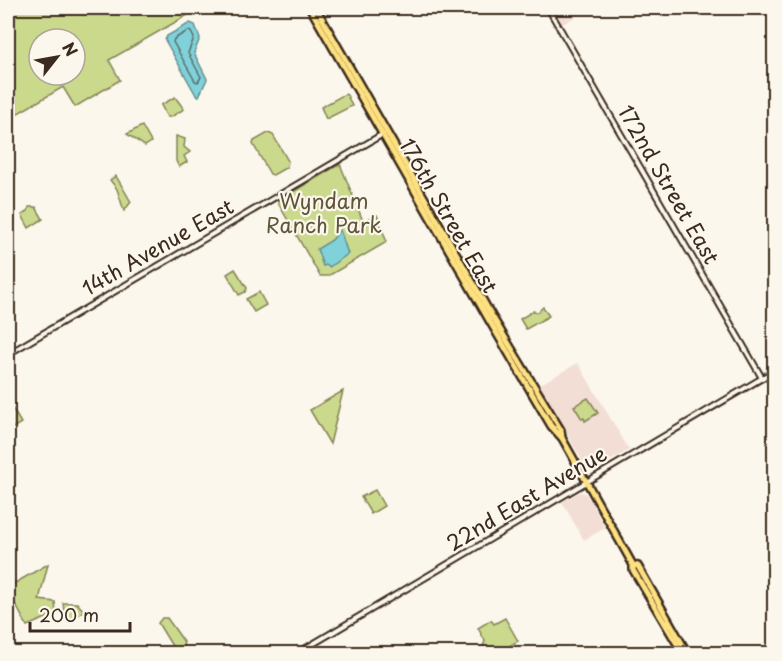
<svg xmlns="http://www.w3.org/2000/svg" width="782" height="661" font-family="'Playpen Sans',sans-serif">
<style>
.built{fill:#f3ded5}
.green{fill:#cbd98d;stroke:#838256;stroke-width:1.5;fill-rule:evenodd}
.water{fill:#80d1d9;stroke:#648e8e;stroke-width:1.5}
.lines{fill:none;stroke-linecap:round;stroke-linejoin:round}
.shore{stroke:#576d69;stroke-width:1.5}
.tertiary-casing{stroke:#3b2a1e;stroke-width:8}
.primary-casing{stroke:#3b2a1e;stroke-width:10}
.tertiary{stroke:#fbf7ec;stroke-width:4}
.primary{stroke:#fde080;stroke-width:5}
.labels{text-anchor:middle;stroke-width:4.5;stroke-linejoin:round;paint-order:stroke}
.street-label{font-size:21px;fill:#3b2a1e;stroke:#fbf7ec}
.park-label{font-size:21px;fill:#5f563a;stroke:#fbf7ec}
</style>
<rect width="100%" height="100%" fill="#fbf7ec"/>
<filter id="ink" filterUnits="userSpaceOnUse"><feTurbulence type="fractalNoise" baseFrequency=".0167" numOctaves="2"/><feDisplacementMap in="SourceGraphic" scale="12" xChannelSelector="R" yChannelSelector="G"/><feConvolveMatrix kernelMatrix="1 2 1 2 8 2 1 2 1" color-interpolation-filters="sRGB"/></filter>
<g filter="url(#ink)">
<!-- built -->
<g class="built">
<polygon points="551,8 591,8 561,25"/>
<polygon points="578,363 629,450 594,470 589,468 583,462 539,385"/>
<polygon points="580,492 585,493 590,500 605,528 584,540 562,502"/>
</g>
<!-- green -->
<g class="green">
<path d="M 15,8 L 200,8 L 109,60 L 120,80 L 75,107 L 63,87 L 8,119 L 8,9 L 11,10 ZM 39,39 L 75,39 L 75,75 L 39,75 Z"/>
<polygon points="345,94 347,95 352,106 326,119 321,107"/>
<polygon points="175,97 184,109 171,117 167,117 161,105"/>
<polygon points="142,126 151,142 145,146 127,134"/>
<polygon points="268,133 273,135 288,161 287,167 273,175 270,174 253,144 254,141"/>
<polygon points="176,136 185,139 184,147 190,152 184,156 187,162 179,167 176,161"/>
<polygon points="340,164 363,221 377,215 386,240 385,243 328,276 320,276 278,203 279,200"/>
<polygon points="116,176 131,202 124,211 117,189 110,180"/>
<polygon points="29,207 36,207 43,219 29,228 22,215 28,211"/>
<polygon points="235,269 247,288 245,292 239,295 227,274"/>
<polygon points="259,292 266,305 254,312 246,299"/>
<polygon points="543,307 549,316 526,329 520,319 533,311 538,312"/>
<polygon points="343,391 330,444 310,410"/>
<polygon points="588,398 598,413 585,421 584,418 582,419 574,406"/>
<polygon points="8,401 21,423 8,431"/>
<polygon points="375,490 384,506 371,514 361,497"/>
<polygon points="48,564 39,600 55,602 56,614 27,626 8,590 8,587"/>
<polygon points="63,603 77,603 84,611 68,622 65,619"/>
<polygon points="162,618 167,618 184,642 183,646 175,651 158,623"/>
<polygon points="505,618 518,641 497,653 483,653 482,649 485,641 478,628 491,620 494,624"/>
</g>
<!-- water -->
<g class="water">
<polygon points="190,23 195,25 200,38 194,53 207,79 199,96 196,95 165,40 167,36"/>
<polygon points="340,230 348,254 329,267 326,265 323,266 317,249 332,240"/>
</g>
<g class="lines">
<!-- shore -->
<polygon class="shore" points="188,31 191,32 194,38 188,53 201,77 198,82 195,81 173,42 174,39"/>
<!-- tertiary casing -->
<g class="tertiary-casing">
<g id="tertiary">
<polyline points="548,8 762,378"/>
<polyline points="8,354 383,134"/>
<polyline points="296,654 774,371"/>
</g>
</g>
<!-- primary casing -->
<g class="primary-casing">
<g id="primary">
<polyline points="310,8 490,322 551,426 562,438 633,565 633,570 683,654"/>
<polyline points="316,8 492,316 561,430 562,438"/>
<polyline points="633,565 638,566 688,654"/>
</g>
</g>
<!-- tertiary -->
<use href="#tertiary" class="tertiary"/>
<!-- primary -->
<use href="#primary" class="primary"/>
</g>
</g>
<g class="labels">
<!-- street labels -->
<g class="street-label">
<text transform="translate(668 185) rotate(60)" y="7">172nd Street East</text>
<text transform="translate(448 216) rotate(60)" y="7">176th Street East</text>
<text transform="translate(158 248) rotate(-30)" y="7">14th Avenue East</text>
<text transform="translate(527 499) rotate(-31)" y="7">22nd East Avenue</text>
</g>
<!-- park labels -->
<g class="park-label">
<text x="324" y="209">Wyndam<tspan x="324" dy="24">Ranch Park</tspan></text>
</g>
</g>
<!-- margin -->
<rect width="782" height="661" fill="none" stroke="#fbf7ec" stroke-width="30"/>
<rect x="15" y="15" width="752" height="631" fill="none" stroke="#3b2a1e" stroke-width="2" filter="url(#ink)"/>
<!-- north arrow -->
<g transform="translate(57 57) rotate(59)"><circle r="28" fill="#fbf7ec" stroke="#aea59a" stroke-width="1.5"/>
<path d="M0-4.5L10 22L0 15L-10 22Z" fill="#3b2a1e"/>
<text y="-9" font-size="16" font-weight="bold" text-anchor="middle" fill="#3b2a1e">N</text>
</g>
<!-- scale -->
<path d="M30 622v9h100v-9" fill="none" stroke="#3b2a1e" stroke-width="3"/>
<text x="39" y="622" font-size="18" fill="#3b2a1e" stroke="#fbf7ec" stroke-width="4.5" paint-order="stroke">200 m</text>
</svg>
